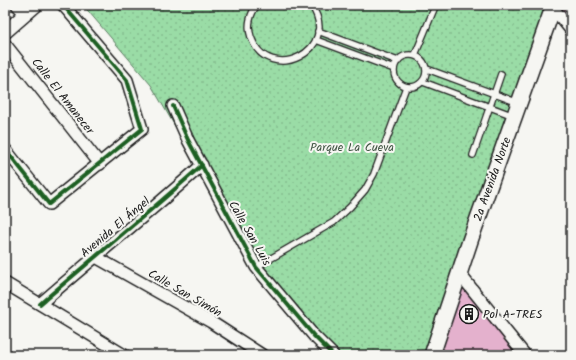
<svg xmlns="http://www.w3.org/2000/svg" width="576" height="360" font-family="Kalam,sans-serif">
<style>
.park{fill:url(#park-dots);stroke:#5b7c61}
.building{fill:#e4b1cd;stroke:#1c1c1c}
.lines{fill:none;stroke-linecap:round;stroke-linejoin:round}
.service-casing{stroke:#1c1c1c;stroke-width:8}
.minor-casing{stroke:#1c1c1c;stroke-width:14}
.tertiary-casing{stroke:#1c1c1c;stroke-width:16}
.secondary-casing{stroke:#1c1c1c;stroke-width:18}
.service{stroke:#f6f6f2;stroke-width:5.5}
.minor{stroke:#f6f6f2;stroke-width:11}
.tertiary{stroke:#f6f6f2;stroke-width:13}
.secondary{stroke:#f6f6f2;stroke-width:15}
.cycleway-casing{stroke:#f6f6f2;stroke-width:6}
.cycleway{stroke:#1b5e20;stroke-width:4}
.labels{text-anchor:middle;stroke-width:4;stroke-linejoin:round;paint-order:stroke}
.street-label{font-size:12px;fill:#1c1c1c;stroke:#f6f6f2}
.park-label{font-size:12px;fill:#425645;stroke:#f6f6f2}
.poi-label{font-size:12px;fill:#1c1c1c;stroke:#f6f6f2;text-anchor:start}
</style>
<defs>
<pattern id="park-dots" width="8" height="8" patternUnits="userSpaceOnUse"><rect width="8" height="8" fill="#9adca6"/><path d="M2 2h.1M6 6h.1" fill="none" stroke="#84bc8e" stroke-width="1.8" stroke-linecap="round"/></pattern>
</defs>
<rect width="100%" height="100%" fill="#f6f6f2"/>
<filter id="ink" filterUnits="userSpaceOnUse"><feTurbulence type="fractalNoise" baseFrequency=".025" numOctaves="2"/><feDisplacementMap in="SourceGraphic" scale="8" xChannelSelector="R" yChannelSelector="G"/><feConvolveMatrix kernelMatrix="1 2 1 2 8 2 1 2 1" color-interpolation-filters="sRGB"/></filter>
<g filter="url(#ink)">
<!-- park -->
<polygon class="park" points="83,5 545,5 519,103 432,355 339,355 314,336 229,219 151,85"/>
<!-- building -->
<g class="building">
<polygon points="554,5 571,5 571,30"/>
<polygon points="459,273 526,355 432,355"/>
</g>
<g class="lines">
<!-- service casing -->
<g class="service-casing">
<g id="service">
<path d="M 257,5 C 250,14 247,26 251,37 C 268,87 343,50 311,5"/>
<polyline points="318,31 398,61"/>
<polyline points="316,40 394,69"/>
<circle cx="410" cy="71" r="16"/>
<polyline points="415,55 434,9"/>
<polyline points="427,69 519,103"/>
<polyline points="423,82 514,116"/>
<polyline points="473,155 501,74"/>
<polyline points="256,267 334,222 350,207 365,190 374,174 406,87"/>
</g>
</g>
<!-- minor casing -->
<g class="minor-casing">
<g id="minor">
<polyline points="17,5 26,14"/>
<polyline points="553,8 571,30"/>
<polyline points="5,44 100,164"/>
<polyline points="173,106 188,140 256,267 314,336 333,355"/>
<polyline points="5,149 49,204 142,129 127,80 63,5"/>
<polyline points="94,256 211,322 262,355"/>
<polyline points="459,273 525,355"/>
<polyline points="5,283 124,355"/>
<path d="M 40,304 C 94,257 149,213 202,165"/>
</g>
</g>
<!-- tertiary casing -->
<g class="tertiary-casing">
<polyline id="tertiary" points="5,32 36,5"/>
</g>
<!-- secondary casing -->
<g class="secondary-casing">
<polyline id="secondary" points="432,355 471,238 554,5"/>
</g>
<!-- service -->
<use href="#service" class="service"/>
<!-- minor -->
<use href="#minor" class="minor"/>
<!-- tertiary -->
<use href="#tertiary" class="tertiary"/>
<!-- secondary -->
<use href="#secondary" class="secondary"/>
<!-- cycleway casing -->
<g class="cycleway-casing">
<g id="cycleway">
<polyline points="173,106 188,140 256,267 314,336 333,355"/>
<polyline points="5,149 49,204 142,129 127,80 63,5"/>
<path d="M 40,304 C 94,257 149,213 202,165"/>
</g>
</g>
<!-- cycleway -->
<use href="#cycleway" class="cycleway"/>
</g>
</g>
<!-- icons -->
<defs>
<g id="building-ring" transform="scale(1)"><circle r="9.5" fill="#f6f6f2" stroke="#1c1c1c" stroke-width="1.5"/><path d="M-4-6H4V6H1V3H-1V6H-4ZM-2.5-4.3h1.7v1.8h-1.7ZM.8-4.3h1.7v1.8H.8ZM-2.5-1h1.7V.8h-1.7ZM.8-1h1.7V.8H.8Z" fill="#1c1c1c"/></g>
</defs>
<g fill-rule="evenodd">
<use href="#building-ring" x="469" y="314"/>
</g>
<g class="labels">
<!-- street labels -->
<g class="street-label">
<text transform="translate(63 96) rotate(52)" y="4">Calle El Amanecer</text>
<text transform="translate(492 179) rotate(-70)" y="4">2a Avenida Norte</text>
<text transform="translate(115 227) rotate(-40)" y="4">Avenida El Ángel</text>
<text transform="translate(250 233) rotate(60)" y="4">Calle San Luis</text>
<text transform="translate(185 293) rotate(30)" y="4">Calle San Simón</text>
</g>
<!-- park labels -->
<g class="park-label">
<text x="352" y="151">Parque La Cueva</text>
</g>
<!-- poi labels -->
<g class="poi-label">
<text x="483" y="318">Pol A-TRES</text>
</g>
</g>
<!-- margin -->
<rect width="576" height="360" fill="none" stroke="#f6f6f2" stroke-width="20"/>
<rect x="10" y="10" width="556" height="340" fill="none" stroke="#1c1c1c" stroke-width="1.5" filter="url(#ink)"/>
</svg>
